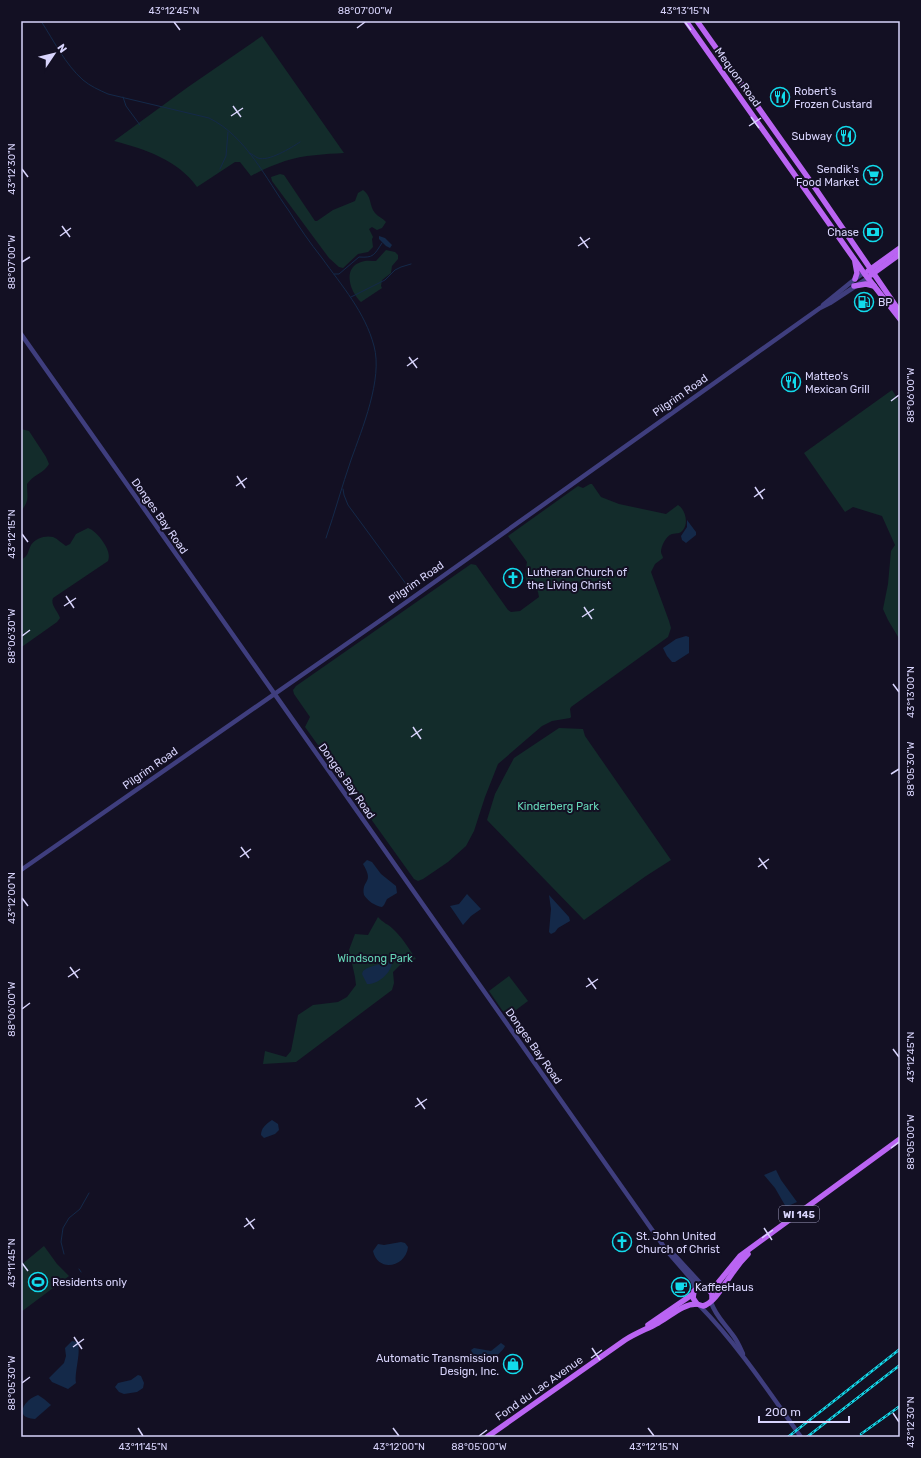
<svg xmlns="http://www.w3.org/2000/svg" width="921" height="1458" font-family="Rubik,sans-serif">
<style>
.green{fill:#132c2b}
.water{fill:#142949}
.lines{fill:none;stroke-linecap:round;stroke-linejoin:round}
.stream{stroke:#142949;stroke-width:1}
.tertiary{stroke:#3f3e7e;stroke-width:4.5}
.primary{stroke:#ba64f3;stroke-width:5.5}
.rail-casing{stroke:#12daeb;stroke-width:2.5}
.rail{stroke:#131023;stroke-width:1;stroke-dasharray:3;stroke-linecap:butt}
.ticks{fill:none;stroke:#d8d4fc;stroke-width:1.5}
.labels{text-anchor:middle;stroke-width:4;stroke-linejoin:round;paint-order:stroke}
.shield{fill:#131023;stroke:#9d99bb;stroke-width:1}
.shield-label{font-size:10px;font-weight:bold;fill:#d8d4fc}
.street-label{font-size:11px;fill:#d8d4fc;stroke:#131023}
.poi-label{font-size:11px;fill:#d8d4fc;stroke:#131023;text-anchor:start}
.park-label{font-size:11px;fill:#66d6b8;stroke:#131023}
.neatline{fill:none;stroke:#d8d4fc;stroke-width:1.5}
.ticks-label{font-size:10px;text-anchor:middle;fill:#d8d4fc}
</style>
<rect width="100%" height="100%" fill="#131023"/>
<!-- green -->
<g class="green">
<path d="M 262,36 L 344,153 C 325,154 304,155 285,161 C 273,165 262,170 251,176 L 240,162 L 235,162 L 197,187 C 178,160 145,149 114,141 L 188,87 Z"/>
<path d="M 280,174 L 284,175 L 315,221 L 317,221 L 333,210 L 355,201 L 358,193 L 363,190 C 372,196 369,206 375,213 C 378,217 383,218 386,222 L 382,228 L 377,230 L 372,227 L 369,229 L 373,237 L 372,239 L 373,247 L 368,252 L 358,254 L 343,268 L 339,267 L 329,258 L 272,181 L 271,177 Z"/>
<path d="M 386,250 L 395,252 L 398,255 L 398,259 L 392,266 L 391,273 L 382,280 L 381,286 L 382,288 L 361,302 C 350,292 342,268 361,262 C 366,260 371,261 376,261 Z"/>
<polygon points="892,390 900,402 900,640 888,620 883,609 888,584 891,551 895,545 882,516 853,507 845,512 804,453"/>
<path d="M 21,429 L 29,431 L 46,457 L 49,464 C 44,473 33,475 27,484 C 27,497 30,500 21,511 Z"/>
<path d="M 590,484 L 592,484 L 601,497 L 619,504 L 666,514 L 678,505 C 685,509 689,523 683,530 C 680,534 677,533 672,534 C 666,536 661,546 661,552 C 661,554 663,556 663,558 L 655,564 L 651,572 L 669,621 L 671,628 L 668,637 L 571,707 L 570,709 L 571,717 L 570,718 L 552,721 L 542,726 L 498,764 L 485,797 L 474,831 L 466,846 L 448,862 L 423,879 L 418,881 L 414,879 L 305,727 L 310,717 L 294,694 L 293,690 L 296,686 L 471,564 L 476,565 L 508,610 L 511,612 L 520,611 L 539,597 L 538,592 L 532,582 L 528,583 L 526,581 L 525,574 L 527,562 L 508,536 L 578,486 L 583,488 Z"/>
<path d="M 88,528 C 97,531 113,551 108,561 L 53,598 C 50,605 58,611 60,618 L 57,622 L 23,646 L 21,646 L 21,560 C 29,555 27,553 31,545 C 35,538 46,535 53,537 C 58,539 61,543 66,546 L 70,544 L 76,534 Z"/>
<polygon points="559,728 583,729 585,736 671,860 646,876 584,920 487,820 495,794 514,758"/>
<path d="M 378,917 C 383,923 388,924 393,929 C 402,937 409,949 416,959 L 400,965 L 393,972 L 394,983 L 392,990 L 296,1062 L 263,1064 L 265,1051 L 286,1057 L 291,1051 L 298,1015 L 313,1005 L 338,1002 L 347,997 L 356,985 L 355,977 L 349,950 L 355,934 L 368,935 Z"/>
<polygon points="509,976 528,1001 508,1016 502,1010 489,991"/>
<polygon points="44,1246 57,1264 69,1276 21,1312 21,1265"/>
</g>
<!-- water -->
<g class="water">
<polygon points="379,236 385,238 392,245 390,248 386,246 379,239"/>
<polygon points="687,520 696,532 696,535 686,543 682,540 681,536 687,527"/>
<polygon points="686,636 689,637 689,653 675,662 672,662 667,656 663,648 676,639"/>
<path d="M 367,860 L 372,862 L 381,874 L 396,886 L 397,893 L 387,899 L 384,905 L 382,907 C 375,906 368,901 364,895 C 361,879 375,884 363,864 Z"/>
<polygon points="467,894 481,909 471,916 463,925 450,906 459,904"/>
<polygon points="549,895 569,917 570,921 558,928 555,932 551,934 549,932 551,909"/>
<path d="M 390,961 L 392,962 C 392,972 378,985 367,984 L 362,974 L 363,971 C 370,965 381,965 390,961 Z"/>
<path d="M 272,1120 L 278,1124 L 279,1130 L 275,1134 L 264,1138 L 261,1135 C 261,1128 266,1124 272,1120 Z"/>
<polygon points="776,1170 781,1180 797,1202 786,1207 775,1188 764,1175"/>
<path d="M 401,1242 L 405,1243 L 408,1247 C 406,1267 378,1273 373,1251 L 378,1244 L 384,1245 Z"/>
<path d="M 72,1341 L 77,1342 C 82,1351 74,1372 76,1383 L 68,1389 L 52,1382 L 49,1378 L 64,1363 L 66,1356 L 65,1348 Z"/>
<path d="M 501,1343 L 505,1346 C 502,1353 487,1365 478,1361 C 474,1359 473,1354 471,1350 L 474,1348 L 491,1351 Z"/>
<polygon points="138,1375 141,1376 144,1383 143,1388 137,1392 124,1394 119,1392 115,1387 118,1383 131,1380"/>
<path d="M 38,1395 L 44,1399 L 51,1405 L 35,1419 C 12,1418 25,1399 38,1395 Z"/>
</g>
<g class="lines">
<!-- stream -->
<g class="stream">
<path d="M 41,21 C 54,41 65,64 83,80 C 90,86 99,90 108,94 L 209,118 C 246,136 266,179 289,211 C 299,227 310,243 322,258 C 342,286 365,312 374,346 C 383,379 362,429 351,460 C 342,486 335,512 326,538"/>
<polyline points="123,97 126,106 140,125"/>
<path d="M 249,153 C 253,154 255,157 258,158 C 268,162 291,148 300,142"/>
<polyline points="220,169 226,156 228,132"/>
<path d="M 334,274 L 339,274 L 359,257 C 374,258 374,255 382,243"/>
<polyline points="351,297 385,280 395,270 401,267 411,264"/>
<polyline points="343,489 344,495 348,505 409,588"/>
<polyline points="64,1254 61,1242 63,1228 69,1218 80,1209 89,1193"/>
<polyline points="79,1269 81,1272"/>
</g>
<!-- tertiary -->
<g class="tertiary">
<polyline points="823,305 855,279 864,273"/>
<polyline points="21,334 667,1251 693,1281 695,1290"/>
<polyline points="21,870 391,613 820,308 830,303 868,278"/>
<polyline points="668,1248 703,1286"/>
<path d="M 711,1302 C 715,1315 724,1323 732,1334 C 737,1340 740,1347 743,1354"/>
<path d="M 699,1305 C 738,1345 769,1392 801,1437"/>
</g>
<!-- primary -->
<g class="primary">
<polyline points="686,21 864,273 900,319"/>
<polyline points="697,21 811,182 900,312"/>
<polyline points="855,262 857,273 855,279"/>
<polyline points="868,271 900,248"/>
<polyline points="871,275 900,254"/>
<polyline points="854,286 866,284 874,286"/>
<polyline points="707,1287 717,1284 740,1256 900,1139"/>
<path d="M 712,1300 L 712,1294 L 707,1287 L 699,1287 L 694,1291 L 693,1298 L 697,1304 L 703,1306 C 715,1303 726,1281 734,1271 C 738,1265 743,1259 748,1254"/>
<polyline points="648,1325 693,1294"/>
<path d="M 487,1437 L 625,1340 C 636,1333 647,1329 658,1323 C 671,1316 682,1304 697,1304"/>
</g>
<!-- rail casing -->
<g class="rail-casing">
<g id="rail">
<polyline points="861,1434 900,1406"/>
<polyline points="788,1437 900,1349"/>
<polyline points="807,1437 900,1365"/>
</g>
</g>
<!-- rail -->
<use href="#rail" class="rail"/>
</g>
<!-- ticks -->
<path class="ticks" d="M 174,22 L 180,30M 685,22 L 691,30M 357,28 L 365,22M 233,106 L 241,117M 231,116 L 243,108M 751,117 L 759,128M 749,126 L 761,118M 22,169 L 28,177M 62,226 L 70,237M 60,236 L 71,228M 580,237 L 588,248M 578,246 L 590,238M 22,262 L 30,257M 409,357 L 417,368M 407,366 L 418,358M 891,401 L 899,395M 237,476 L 245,488M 236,486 L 247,478M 755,487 L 763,499M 754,497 L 765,489M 22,534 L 28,542M 66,596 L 74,608M 64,606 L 76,598M 584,607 L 592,619M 582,617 L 594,609M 22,636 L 30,630M 893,684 L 899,692M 413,727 L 421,739M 411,737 L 422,729M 891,774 L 899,769M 241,847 L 249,858M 240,857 L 251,849M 759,858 L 767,869M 758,867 L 769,859M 22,898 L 28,906M 70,967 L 78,978M 68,977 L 80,969M 588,978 L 596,989M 586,987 L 598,979M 22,1009 L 30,1003M 893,1049 L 899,1057M 417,1098 L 425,1109M 415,1107 L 427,1099M 891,1148 L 899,1142M 246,1218 L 254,1229M 244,1227 L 255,1219M 764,1228 L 772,1240M 762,1238 L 773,1230M 22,1263 L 28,1271M 74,1337 L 82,1349M 73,1347 L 84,1339M 592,1348 L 600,1360M 591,1358 L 602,1350M 22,1383 L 30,1377M 893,1413 L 899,1422M 138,1428 L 143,1436M 393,1428 L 399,1436M 648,1428 L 654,1436M 479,1436 L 487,1430"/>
<!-- icons -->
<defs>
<g id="restaurant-ring" transform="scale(1)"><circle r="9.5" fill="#131023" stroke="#12daeb" stroke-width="1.5"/><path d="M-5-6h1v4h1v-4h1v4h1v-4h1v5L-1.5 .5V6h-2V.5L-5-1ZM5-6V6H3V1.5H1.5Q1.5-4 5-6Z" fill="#12daeb"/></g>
<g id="supermarket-ring" transform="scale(1)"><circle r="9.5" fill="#131023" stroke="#12daeb" stroke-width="1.5"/><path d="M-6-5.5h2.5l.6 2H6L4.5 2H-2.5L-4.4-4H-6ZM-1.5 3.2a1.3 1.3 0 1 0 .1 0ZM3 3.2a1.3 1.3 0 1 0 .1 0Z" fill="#12daeb"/></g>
<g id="bank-ring" transform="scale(1)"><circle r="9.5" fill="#131023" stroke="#12daeb" stroke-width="1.5"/><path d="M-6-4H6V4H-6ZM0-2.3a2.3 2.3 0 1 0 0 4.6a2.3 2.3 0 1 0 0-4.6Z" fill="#12daeb"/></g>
<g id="fuel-ring" transform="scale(1)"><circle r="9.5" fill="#131023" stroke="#12daeb" stroke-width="1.5"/><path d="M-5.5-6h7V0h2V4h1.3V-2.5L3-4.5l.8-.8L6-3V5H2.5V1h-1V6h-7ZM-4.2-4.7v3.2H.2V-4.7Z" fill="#12daeb"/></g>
<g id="church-ring" transform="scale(1)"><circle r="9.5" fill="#131023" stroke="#12daeb" stroke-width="1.5"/><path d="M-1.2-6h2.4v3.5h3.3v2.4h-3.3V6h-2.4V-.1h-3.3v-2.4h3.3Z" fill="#12daeb"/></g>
<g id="stadium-ring" transform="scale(1)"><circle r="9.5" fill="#131023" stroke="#12daeb" stroke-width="1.5"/><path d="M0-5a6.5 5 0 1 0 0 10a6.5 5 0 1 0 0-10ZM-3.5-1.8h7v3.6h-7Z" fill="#12daeb"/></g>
<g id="cafe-ring" transform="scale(1)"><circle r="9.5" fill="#131023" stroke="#12daeb" stroke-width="1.5"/><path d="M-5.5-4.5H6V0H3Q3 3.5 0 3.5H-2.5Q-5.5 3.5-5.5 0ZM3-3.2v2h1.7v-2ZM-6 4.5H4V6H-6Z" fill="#12daeb"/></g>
<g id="shop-ring" transform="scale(1)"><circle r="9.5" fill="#131023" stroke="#12daeb" stroke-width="1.5"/><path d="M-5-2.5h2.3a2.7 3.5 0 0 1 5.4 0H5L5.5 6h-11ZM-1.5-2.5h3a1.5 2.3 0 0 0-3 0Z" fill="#12daeb"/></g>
</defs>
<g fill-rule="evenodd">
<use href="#restaurant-ring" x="780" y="97"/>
<use href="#restaurant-ring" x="846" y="136"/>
<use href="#supermarket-ring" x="873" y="175"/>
<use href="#bank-ring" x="873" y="232"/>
<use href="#fuel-ring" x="864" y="302"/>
<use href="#restaurant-ring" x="791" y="382"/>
<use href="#church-ring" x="513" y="578"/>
<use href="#church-ring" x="622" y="1242"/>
<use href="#stadium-ring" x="38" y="1282"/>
<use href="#cafe-ring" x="681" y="1287"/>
<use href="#shop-ring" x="513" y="1364"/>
</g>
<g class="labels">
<!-- shield labels -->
<rect class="shield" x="779" y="1206" width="40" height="16" rx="3"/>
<g class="shield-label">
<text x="799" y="1218">WI 145</text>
</g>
<!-- street labels -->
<g class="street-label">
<text transform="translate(738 77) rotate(54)" y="4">Mequon Road</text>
<text transform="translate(680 395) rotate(-35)" y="4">Pilgrim Road</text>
<text transform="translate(160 516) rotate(55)" y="4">Donges Bay Road</text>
<text transform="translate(416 582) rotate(-35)" y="4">Pilgrim Road</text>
<text transform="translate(150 768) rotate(-35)" y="4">Pilgrim Road</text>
<text transform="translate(347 781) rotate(55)" y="4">Donges Bay Road</text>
<text transform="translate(534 1046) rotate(55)" y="4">Donges Bay Road</text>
<text transform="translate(539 1388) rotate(-35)" y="4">Fond du Lac Avenue</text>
</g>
<!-- poi labels -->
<g class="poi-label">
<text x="794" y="95">Robert's<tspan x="794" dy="13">Frozen Custard</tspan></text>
<text x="832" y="140" text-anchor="end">Subway</text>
<text x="859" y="173" text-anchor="end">Sendik's<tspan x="859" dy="13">Food Market</tspan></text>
<text x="859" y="236" text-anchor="end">Chase</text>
<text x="878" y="306">BP</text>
<text x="805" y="380">Matteo's<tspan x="805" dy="13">Mexican Grill</tspan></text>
<text x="527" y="576">Lutheran Church of<tspan x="527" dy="13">the Living Christ</tspan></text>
<text x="636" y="1240">St. John United<tspan x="636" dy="13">Church of Christ</tspan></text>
<text x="52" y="1286">Residents only</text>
<text x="695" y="1291">KaffeeHaus</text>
<text x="499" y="1362" text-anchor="end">Automatic Transmission<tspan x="499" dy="13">Design, Inc.</tspan></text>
</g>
<!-- park labels -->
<g class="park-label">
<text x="558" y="810">Kinderberg Park</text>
<text x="375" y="962">Windsong Park</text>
</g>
</g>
<!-- border -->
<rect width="921" height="1458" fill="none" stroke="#131023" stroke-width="44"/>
<!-- north arrow -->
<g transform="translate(54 54) rotate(55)" stroke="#131023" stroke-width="3" paint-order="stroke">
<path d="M0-3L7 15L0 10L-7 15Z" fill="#d8d4fc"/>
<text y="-6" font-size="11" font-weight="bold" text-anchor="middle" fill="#d8d4fc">N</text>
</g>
<!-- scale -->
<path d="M759 1416v6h90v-6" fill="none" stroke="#d8d4fc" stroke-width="2"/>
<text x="765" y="1416" font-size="12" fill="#d8d4fc" stroke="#131023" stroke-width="3" paint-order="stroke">200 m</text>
<rect x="22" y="22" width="877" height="1414" class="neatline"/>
<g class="ticks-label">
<text x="174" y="14">43°12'45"N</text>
<text x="365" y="14">88°07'00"W</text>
<text x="685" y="14">43°13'15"N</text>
<text transform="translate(11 169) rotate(-90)" y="4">43°12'30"N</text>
<text transform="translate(11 262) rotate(-90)" y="4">88°07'00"W</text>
<text transform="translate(910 395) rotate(-90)" y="4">88°06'00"W</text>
<text transform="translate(11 534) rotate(-90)" y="4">43°12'15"N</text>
<text transform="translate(11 636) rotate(-90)" y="4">88°06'30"W</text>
<text transform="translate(910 692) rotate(-90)" y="4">43°13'00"N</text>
<text transform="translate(910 769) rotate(-90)" y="4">88°05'30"W</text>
<text transform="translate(11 898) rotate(-90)" y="4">43°12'00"N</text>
<text transform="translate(11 1009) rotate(-90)" y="4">88°06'00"W</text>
<text transform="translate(910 1057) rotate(-90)" y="4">43°12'45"N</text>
<text transform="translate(910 1142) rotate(-90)" y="4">88°05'00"W</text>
<text transform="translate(11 1263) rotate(-90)" y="4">43°11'45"N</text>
<text transform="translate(11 1383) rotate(-90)" y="4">88°05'30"W</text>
<text transform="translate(910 1422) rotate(-90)" y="4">43°12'30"N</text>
<text x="143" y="1450">43°11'45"N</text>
<text x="399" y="1450">43°12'00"N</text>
<text x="479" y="1450">88°05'00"W</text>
<text x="654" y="1450">43°12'15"N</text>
</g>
</svg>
